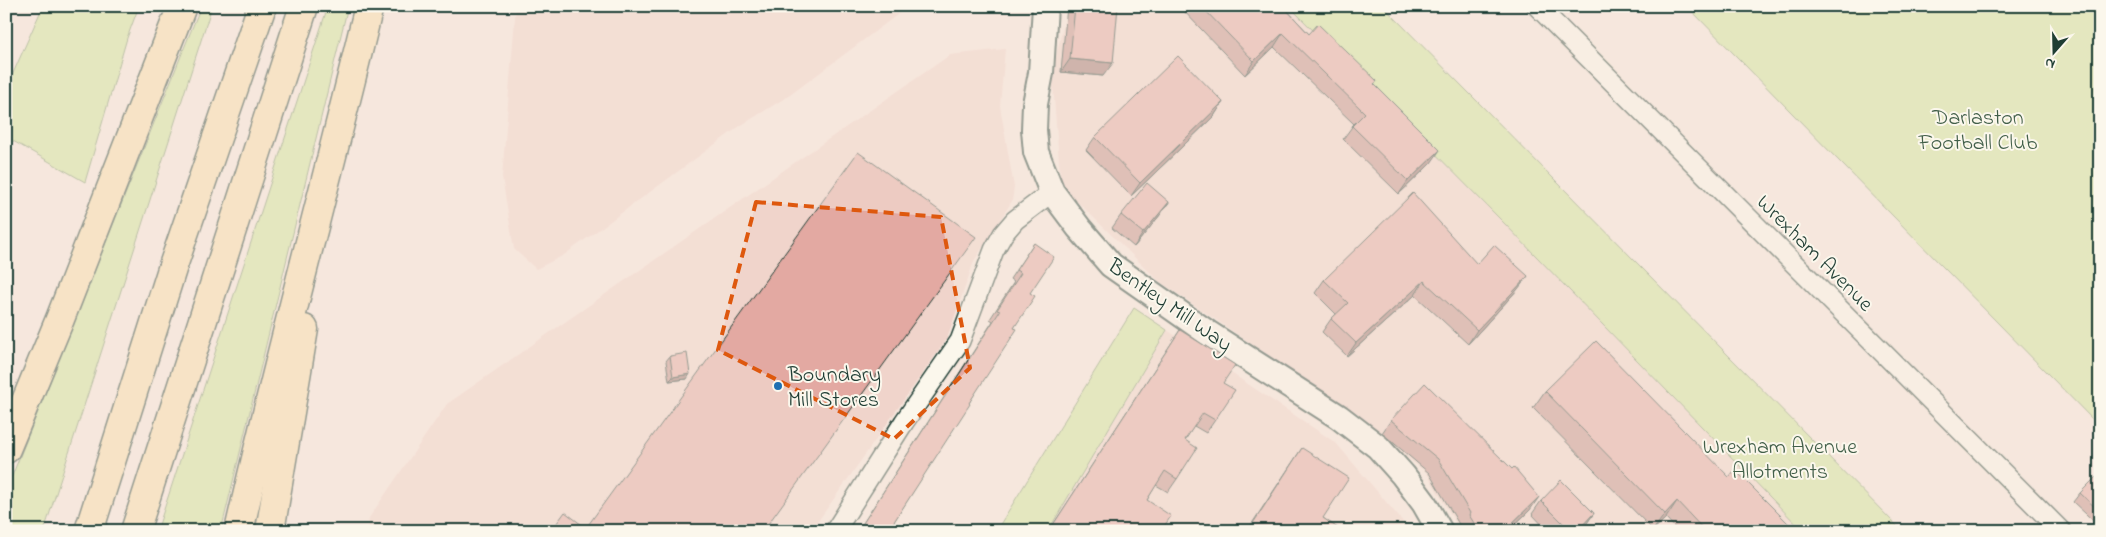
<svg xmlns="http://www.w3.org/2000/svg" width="2106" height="537" font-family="'Indie Flower',sans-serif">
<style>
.built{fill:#f0d4cb}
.green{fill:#cfe69c;stroke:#779268}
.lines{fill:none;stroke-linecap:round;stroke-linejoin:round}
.minor-casing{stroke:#1f3d34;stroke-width:22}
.tertiary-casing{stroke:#1f3d34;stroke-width:28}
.motorway-casing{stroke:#1f3d34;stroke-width:31}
.minor{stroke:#fbf7ec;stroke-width:19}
.tertiary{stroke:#fbf7ec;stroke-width:24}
.motorway{stroke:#f9deab;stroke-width:28}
.wall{fill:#c3918b;stroke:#1f3d34}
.shaded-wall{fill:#9f7671;stroke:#1f3d34}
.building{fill:#e3a9a2;stroke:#1f3d34}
.marked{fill:none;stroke:#de580e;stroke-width:4;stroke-dasharray:10 6;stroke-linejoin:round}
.poi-dot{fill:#1f6fb2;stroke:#fbf7ec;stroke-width:2}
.labels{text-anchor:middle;stroke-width:4;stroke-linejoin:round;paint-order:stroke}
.park-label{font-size:22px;fill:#425f49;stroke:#fbf7ec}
.street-label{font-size:22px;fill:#1f3d34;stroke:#fbf7ec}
.poi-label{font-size:22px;fill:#1f3d34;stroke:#fbf7ec;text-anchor:start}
</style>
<rect width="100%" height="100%" fill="#f6e7dd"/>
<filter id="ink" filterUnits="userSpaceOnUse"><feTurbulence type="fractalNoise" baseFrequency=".02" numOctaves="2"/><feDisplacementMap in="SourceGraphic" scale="10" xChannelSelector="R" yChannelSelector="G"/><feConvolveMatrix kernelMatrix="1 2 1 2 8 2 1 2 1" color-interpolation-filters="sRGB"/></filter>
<g filter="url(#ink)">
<!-- built -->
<g class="built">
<polygon points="516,6 909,6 790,95 740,126 564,255 536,269 514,249 502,177"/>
<polygon points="1068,6 1289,6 1503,222 1803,531 1460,531 1426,472 1262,351 1159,281 1061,186 1052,73"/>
<polygon points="1005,49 1000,106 1014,187 1012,201 974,261 947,339 811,531 368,531 369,518 447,404 950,55"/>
<polygon points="1167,330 1336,443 1404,523 1407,531 1048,531"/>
</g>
<!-- green -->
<g class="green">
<polygon points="43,6 139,6 127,38 85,182 6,137 6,89"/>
<polygon points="201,6 212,6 44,531 6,531 6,491"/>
<polygon points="328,6 348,6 221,531 157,531"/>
<polygon points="1289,6 1383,6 1902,531 1803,531 1503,222"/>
<polygon points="1687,6 2100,6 2100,427"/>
<polygon points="1134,308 1167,330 1048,531 996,531"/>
</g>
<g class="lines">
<!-- minor casing -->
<g class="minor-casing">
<g id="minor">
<polyline points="1537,6 2061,531"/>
<polyline points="835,531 904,422 960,341 994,250 1003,234 1015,220 1052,192"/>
</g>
</g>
<!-- tertiary casing -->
<g class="tertiary-casing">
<polyline id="tertiary" points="1045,6 1041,73 1035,104 1034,130 1036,152 1052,192 1079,228 1111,265 1208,333 1339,417 1378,447 1403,475 1424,503 1440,531"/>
</g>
<!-- motorway casing -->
<g class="motorway-casing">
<g id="motorway">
<polyline points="6,449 60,319 182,6"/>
<polyline points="89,531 172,269 262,6"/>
<polyline points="135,531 304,6"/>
<path d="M 239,531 C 279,355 327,182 369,6"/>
<polyline points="270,531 304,329"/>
</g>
</g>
<!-- minor -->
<use href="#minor" class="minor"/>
<!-- tertiary -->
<use href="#tertiary" class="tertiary"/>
<!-- motorway -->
<use href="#motorway" class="motorway"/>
</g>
<!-- wall -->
<g class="wall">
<polygon points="1067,6 1118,6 1103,76 1061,72"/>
<polygon points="1179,6 1283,6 1309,34 1377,81 1374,85 1431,163 1399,194 1343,139 1354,124 1274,47 1245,75"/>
<polygon points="1223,102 1214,116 1131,196 1086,150 1095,137"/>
<polygon points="1169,202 1160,215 1134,247 1112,228 1121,215"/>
<polygon points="1034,243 1030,293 1014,328 969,403 888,531 858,531 993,321 990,319 1014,282 1010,279"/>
<polygon points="1477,264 1518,289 1468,344 1415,295 1347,356 1322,332 1331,319 1336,314 1315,293 1324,280"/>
<polygon points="1180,330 1223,383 1215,420 1206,433 1194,426 1185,440 1177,479 1168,492 1156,485 1147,500 1161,531 1049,531"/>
<polygon points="670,356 687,379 669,381 666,361"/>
<polygon points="1545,391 1729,477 1796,531 1678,531 1666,518 1653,530 1533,408"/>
<polygon points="1391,420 1530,510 1508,531 1461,531 1459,528 1460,526 1429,473 1382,433"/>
<polygon points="1302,448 1323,518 1342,531 1247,531"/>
<polygon points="2100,481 2100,527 2073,502 2080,493"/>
<polygon points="1541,501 1594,513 1585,526 1581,531 1548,531 1532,514"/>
</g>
<!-- shaded-wall -->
<g class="shaded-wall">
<polygon points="1283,33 1274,47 1245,75 1254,61"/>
<polygon points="1070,59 1113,63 1103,76 1061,72"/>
<polygon points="1223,102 1214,116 1131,196 1140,183"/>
<polygon points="1440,150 1431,163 1399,194 1408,181"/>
<polygon points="1169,202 1160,215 1134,247 1143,233"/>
<polygon points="1528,276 1518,289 1468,344 1477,330"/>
<polygon points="1424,281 1415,295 1347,356 1356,343"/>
<polygon points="690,374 687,379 669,381 673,377"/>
<polygon points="1539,497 1530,510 1508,531 1504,531"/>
<polygon points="1677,501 1666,518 1653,530 1665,514"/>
<polygon points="1594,513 1585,526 1581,531 1577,531"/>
</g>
<!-- building -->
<g class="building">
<polygon points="1075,6 1118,6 1113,63 1070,59"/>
<polygon points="1201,6 1283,6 1309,34 1318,24 1377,81 1374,84 1440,150 1408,181 1352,126 1365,113 1283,33 1254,61"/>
<polygon points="1178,56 1223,102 1140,183 1095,137"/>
<polygon points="858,152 976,237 763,531 551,531 565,512 586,528"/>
<polygon points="1147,183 1169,202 1143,233 1121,215"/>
<polygon points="1413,193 1477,264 1494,245 1528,276 1477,330 1424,281 1356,343 1331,319 1348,303 1324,280"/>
<polygon points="1034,243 1054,257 1030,293 1035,296 1014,328 1017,329 969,403 970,404 888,531 858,531 1000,311 997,310 1021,273 1016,270"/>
<polygon points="1180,330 1235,365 1223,383 1235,390 1215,420 1203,413 1185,440 1197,448 1177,479 1165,471 1147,500 1171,516 1161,531 1049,531"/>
<polygon points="1596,341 1729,477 1735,470 1796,531 1705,531 1677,501 1665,514 1545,391"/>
<polygon points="687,353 690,374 673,377 670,356"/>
<polygon points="1425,383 1512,469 1514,467 1539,497 1504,531 1479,531 1469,515 1470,513 1438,459 1391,420"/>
<polygon points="1302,448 1349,478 1323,518 1342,531 1248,531"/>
<polygon points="2096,477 2100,481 2100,512 2080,493"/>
<polygon points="1561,480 1594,513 1577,531 1571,531 1541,501"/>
</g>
</g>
<!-- marked area -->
<path d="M0 0H2106V537H0ZM 756,202 L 941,217 L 970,368 L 894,439 L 718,350 Z" fill="#f6e7dd" fill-opacity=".55" fill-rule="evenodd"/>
<path class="marked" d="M 756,202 L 941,217 L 970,368 L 894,439 L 718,350 Z"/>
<!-- markers -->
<circle class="poi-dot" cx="778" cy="386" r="5"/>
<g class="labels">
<!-- park labels -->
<g class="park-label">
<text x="1978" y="124">Darlaston<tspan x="1978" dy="25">Football Club</tspan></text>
<text x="1780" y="453">Wrexham Avenue<tspan x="1780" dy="25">Allotments</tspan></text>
</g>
<!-- street labels -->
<g class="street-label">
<text transform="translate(1816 252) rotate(45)" y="8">Wrexham Avenue</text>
<text transform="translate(1171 304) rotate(35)" y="8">Bentley Mill Way</text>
</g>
<!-- poi labels -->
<g class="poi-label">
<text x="788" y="381">Boundary<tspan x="788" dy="25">Mill Stores</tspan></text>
</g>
</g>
<!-- margin -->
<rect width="2106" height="537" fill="none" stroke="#fbf7ec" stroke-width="25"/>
<rect x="12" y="12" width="2081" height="512" fill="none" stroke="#1f3d34" stroke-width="2" filter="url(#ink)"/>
<!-- north arrow -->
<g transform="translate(2054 52) rotate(200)" stroke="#fbf7ec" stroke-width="4" paint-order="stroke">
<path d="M0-4L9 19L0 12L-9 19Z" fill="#1f3d34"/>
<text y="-8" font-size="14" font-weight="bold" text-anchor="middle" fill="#1f3d34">N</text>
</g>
</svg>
